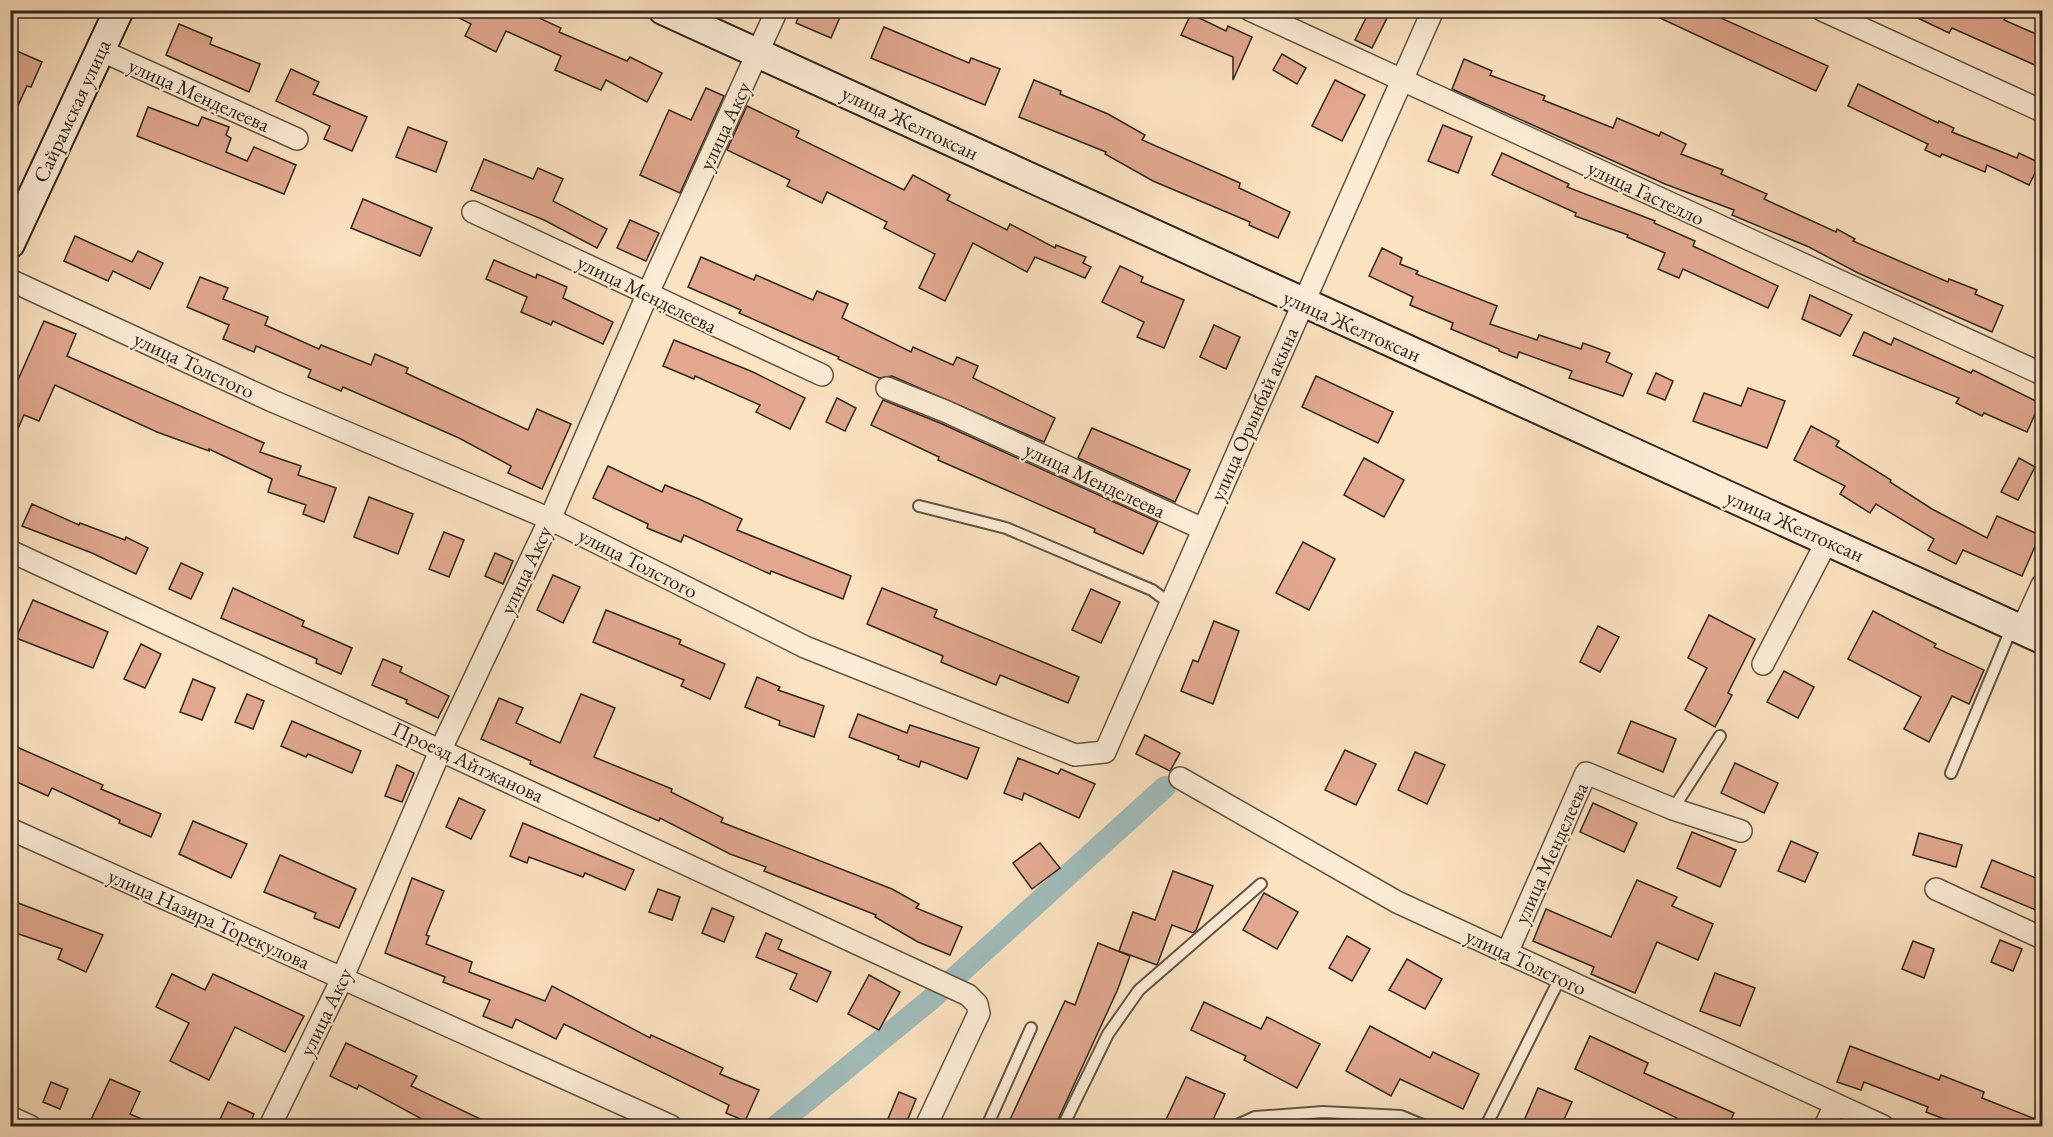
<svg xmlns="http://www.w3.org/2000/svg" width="2053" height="1137" font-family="'EB Garamond',serif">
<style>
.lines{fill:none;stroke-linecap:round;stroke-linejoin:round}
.canal{stroke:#a1bcba;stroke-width:22}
.building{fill:#e1a88f;stroke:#32251f;stroke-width:1.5}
.lane-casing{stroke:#645447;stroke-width:14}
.street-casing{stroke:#645447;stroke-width:24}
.secondary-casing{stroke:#32251f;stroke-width:32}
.lane{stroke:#fcecd6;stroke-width:10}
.street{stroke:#fcecd6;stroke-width:21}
.secondary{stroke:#fcecd6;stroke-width:28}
.labels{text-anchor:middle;stroke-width:4.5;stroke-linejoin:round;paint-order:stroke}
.street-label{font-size:21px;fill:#32251f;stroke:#fcecd6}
</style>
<rect width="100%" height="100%" fill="#fbe2c0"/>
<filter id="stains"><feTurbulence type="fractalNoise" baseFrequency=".00333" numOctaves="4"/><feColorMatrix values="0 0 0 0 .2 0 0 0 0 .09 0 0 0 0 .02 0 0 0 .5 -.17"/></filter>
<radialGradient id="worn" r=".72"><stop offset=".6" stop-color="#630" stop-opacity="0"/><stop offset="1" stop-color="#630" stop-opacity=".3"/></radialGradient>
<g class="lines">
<!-- canal -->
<polyline class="canal" points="776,1126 930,1000 1165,787"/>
</g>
<!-- building -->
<g class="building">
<polygon points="444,10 522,10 561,28 559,32 627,61 630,57 662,73 647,102 606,80 601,90 555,70 561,56 506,31 496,52 465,36 471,24"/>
<polygon points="801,10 843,10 831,38 796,23"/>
<polygon points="1370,10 1391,10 1372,48 1355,40"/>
<polygon points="1643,10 1703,10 1828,66 1816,91"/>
<polygon points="1901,10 1992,10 2006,17 2004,20 2043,37 2043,54 2037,66 1952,28 1949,33"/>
<polygon points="1191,14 1226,31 1228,26 1252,37 1233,80 1233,57 1181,35"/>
<polygon points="179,24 212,38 210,44 260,64 249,92 166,55"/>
<polygon points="884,27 969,63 971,58 1000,69 985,105 871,58"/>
<polygon points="10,48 42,62 31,87 27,86 10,123"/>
<polygon points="1282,54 1306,68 1297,84 1273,70"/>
<polygon points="1464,59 1492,71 1490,75 1545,96 1543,100 1613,128 1617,118 1659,136 1661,132 1686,144 1681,154 1723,170 1721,174 1767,194 1764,199 1836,232 1837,229 1855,239 1853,241 1948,282 1949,279 1977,290 1975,294 2003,306 1992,332 1858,273 1809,247 1732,215 1734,210 1665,184 1452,89"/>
<polygon points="291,69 319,82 313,94 367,117 352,151 324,139 330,126 276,101"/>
<polygon points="1034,80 1061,91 1060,94 1108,114 1145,135 1142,140 1240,183 1239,188 1290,212 1278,238 1249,225 1250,222 1153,181 1105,154 1106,152 1019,117"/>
<polygon points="1335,80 1365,95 1342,141 1312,126"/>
<polygon points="1858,84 1938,123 1939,121 1954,128 1952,132 2017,158 2019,153 2040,163 2029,185 1987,165 1985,172 1942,154 1940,157 1925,150 1928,144 1848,106"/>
<polygon points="706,88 724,96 680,193 640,175 669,110 691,120"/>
<polygon points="747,106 799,131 796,137 904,190 913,175 950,195 947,200 1007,230 1010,224 1055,248 1056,245 1086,257 1083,263 1091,267 1085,278 1035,257 1027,272 973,243 945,301 919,288 935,254 884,228 887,222 827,192 822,203 787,186 790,180 727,150"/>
<polygon points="148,107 198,126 202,117 229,127 226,135 231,138 226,152 247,161 254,147 296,165 284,194 137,136"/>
<polygon points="1443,125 1472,137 1458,173 1428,161"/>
<polygon points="408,127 447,142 436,172 396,157"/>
<polygon points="1502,153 1569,184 1567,187 1655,221 1654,223 1695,241 1693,246 1778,286 1768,308 1683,269 1679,278 1658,269 1665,253 1627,237 1628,235 1575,216 1576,213 1492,175"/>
<polygon points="484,159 533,179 538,168 563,179 553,201 607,229 597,248 544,220 471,190"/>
<polygon points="363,199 432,228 420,256 351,228"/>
<polygon points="630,220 659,233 646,261 617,248"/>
<polygon points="75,236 132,262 138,251 163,263 150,289 113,271 108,281 64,261"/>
<polygon points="1382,248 1402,258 1400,264 1418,271 1416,274 1497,306 1490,324 1537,340 1539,335 1581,349 1583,343 1610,353 1606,362 1632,374 1623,396 1569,378 1572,371 1519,352 1517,358 1499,351 1499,349 1451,329 1453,323 1410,305 1413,297 1369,276"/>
<polygon points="701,257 754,280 756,275 813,300 817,291 848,304 842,318 911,352 913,347 953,365 957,357 978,366 973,378 1055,418 1044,442 892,376 879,378 838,359 839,357 739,313 741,310 688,287"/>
<polygon points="494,260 536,278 537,274 567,287 563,298 613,322 603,344 553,321 551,325 521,312 527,297 486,279"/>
<polygon points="1120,266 1143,277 1141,282 1184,300 1164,348 1137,337 1144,322 1102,302"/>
<polygon points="200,277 228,288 223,299 268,317 265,325 319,349 321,345 371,365 375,354 408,368 406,373 528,430 537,409 571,424 542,489 508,473 511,466 459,438 343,387 341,391 308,377 311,370 256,346 254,352 223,339 229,325 187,307"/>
<polygon points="1810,295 1852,315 1840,336 1802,319"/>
<polygon points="44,321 76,334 67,356 264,443 260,452 301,466 298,475 336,488 324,522 303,514 306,505 268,492 272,479 209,449 209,451 157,432 55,385 39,421 24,415 10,447 10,398"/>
<polygon points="1214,325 1240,337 1226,369 1200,357"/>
<polygon points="1864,332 1891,345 1894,338 1971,373 1973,370 2040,403 2027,432 1984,413 1982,416 1956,403 1959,398 1853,355"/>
<polygon points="674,340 753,372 805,398 790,429 756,412 760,405 695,376 694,379 663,366"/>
<polygon points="1656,373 1673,381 1665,400 1647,393"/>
<polygon points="1316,376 1393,412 1378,443 1302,407"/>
<polygon points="1748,388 1785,401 1767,448 1693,421 1704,393 1741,406"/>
<polygon points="837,398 856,408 845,431 826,422"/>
<polygon points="883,400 940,423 1158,522 1143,554 1094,532 1095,529 938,460 939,457 871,425"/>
<polygon points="1811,426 1839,441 1836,446 1891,480 1890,482 1932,509 1987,538 1997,516 2040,535 2022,576 1963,550 1956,564 1928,550 1934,539 1876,504 1870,513 1840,494 1845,486 1794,460"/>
<polygon points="1092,428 1190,470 1175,502 1078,458"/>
<polygon points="1364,458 1404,480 1384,517 1344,495"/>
<polygon points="2019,458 2035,467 2018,500 2001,492"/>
<polygon points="608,466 662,492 665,485 699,499 742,519 737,530 851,576 843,599 771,571 770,574 684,535 681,542 647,528 648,524 593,498"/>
<polygon points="369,497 413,514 398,554 354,537"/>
<polygon points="32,504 79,525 80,523 125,540 126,537 148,548 136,574 92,553 22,526"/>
<polygon points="444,532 464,540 449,577 429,569"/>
<polygon points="1303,542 1335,559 1309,610 1276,593"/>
<polygon points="495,553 513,561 503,584 485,576"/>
<polygon points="181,563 203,573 191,599 169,589"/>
<polygon points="553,575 580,587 563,623 537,610"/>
<polygon points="233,588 304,621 302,626 352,648 341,674 316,663 317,659 221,618"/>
<polygon points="882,588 937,610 934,617 1079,677 1068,703 1000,675 996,685 941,662 943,656 867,624"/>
<polygon points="1091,589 1120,602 1101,643 1072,630"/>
<polygon points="33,600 108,632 93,668 16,638"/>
<polygon points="606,610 681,640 679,644 725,664 710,699 681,686 684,680 593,642"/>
<polygon points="1873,611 1936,644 1934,647 1984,670 1969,704 1952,696 1929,742 1904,729 1921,697 1848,659"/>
<polygon points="1709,615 1755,639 1728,693 1732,695 1715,727 1685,710 1707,668 1688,658"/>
<polygon points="1214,621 1239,631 1213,704 1181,691 1193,660 1198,662"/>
<polygon points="1598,626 1619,637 1600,672 1580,662"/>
<polygon points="141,644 161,654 145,688 124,679"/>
<polygon points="383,659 402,667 400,672 449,696 438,718 406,703 407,700 372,685"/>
<polygon points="1784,671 1814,687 1798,718 1767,702"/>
<polygon points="757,677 780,687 778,690 824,706 814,737 779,725 780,721 745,707"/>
<polygon points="193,679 215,688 202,720 180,712"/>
<polygon points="247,694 264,701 253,729 235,722"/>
<polygon points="581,694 615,708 594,757 672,789 671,792 723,818 721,822 892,889 919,904 916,908 962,927 950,955 918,942 875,917 876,915 764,871 766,867 730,854 660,818 659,821 631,809 530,764 531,761 481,739 499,698 523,708 516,723 560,743"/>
<polygon points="858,714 907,733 910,725 979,748 967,779 921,761 919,767 898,759 899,756 849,737"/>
<polygon points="292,721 361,751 352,773 308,754 306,757 281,746"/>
<polygon points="1631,721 1676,739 1663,772 1618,753"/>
<polygon points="1145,735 1180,753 1170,771 1136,754"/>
<polygon points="10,744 103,785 101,789 161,814 151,837 119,823 120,820 52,788 48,796 10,779"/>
<polygon points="1345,750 1376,764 1356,805 1325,790"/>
<polygon points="1415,752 1445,765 1427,804 1398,790"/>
<polygon points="1018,758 1058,774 1061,769 1095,784 1079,818 1024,793 1022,800 1004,793"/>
<polygon points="1735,763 1778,783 1764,813 1721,793"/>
<polygon points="397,765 414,773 402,802 385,796"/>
<polygon points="459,798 485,810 471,839 446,827"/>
<polygon points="1593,803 1637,823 1624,852 1580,832"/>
<polygon points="193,821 247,844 231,878 179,854"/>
<polygon points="523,823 634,870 625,890 585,873 583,877 529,857 527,863 510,856"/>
<polygon points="1692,832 1736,850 1720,887 1677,868"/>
<polygon points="1919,833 1962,845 1956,867 1913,855"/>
<polygon points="1791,841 1818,853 1805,882 1778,871"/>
<polygon points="1040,843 1060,868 1032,889 1013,863"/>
<polygon points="280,855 356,889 339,928 314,918 316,913 264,892"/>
<polygon points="1992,860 2043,881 2043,913 1981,887"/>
<polygon points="1173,871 1213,886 1196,930 1193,933 1172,925 1157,965 1119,951 1133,912 1155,920"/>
<polygon points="412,878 444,891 426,935 429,936 426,944 472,962 469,972 545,1001 552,986 650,1038 651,1035 723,1068 720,1074 759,1090 745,1121 726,1113 729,1105 564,1024 556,1039 516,1019 512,1028 483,1016 490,1000 443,982 445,977 385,953"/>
<polygon points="1637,880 1677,897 1672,906 1713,924 1698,960 1657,942 1635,993 1591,974 1594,967 1533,941 1546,909 1611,937"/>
<polygon points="658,889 680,897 672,920 649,912"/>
<polygon points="1264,893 1298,912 1277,949 1243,930"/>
<polygon points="18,903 103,935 86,972 58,959 62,949 10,931"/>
<polygon points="712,908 734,917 724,942 702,933"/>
<polygon points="766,933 782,940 778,949 831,972 817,1002 790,989 797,974 756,957"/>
<polygon points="1347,936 1370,949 1352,981 1329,968"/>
<polygon points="2000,940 2022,949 2013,971 1991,962"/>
<polygon points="1913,941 1934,949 1924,978 1902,969"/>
<polygon points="1098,943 1130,956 1117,991 1055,1126 1007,1126 1065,1001 1075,1005"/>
<polygon points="1407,959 1442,979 1425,1009 1389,990"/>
<polygon points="1715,973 1755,988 1740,1026 1700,1011"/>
<polygon points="172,974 205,990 213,974 304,1016 285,1052 235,1027 209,1080 170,1061 189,1023 156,1007"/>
<polygon points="869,975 900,992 879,1030 848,1014"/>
<polygon points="1204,1002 1261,1029 1267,1017 1320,1044 1297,1088 1244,1060 1246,1056 1191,1030"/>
<polygon points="1370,1026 1430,1058 1433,1052 1479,1074 1463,1109 1400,1079 1391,1096 1346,1071"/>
<polygon points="1590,1036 1648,1063 1644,1073 1734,1113 1728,1126 1673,1126 1677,1118 1575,1069"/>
<polygon points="346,1043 417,1076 411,1086 495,1126 419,1126 422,1119 359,1085 357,1089 330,1076"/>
<polygon points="1850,1046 1939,1080 1941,1075 1984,1092 1982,1098 2043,1122 2043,1126 1962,1126 1926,1112 1928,1107 1864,1082 1861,1090 1837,1082"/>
<polygon points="1186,1077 1225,1094 1210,1126 1163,1126"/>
<polygon points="110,1079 140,1092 130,1114 158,1126 88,1126"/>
<polygon points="51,1082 68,1089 60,1109 43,1102"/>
<polygon points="1538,1088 1572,1102 1561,1126 1532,1126 1523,1123"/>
<polygon points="899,1092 916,1099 905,1126 885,1126"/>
<polygon points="228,1102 254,1114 249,1126 217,1126"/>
</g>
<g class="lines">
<!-- lane casing -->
<g class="lane-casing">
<g id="lane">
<polyline points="919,506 1006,528 1152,590 1171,604"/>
<polyline points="1951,773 2012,627"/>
<polyline points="1673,809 1720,736"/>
<polyline points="987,1126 1031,1028"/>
<polyline points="1063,1126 1108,1034 1139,990 1261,884"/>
<polyline points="1235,1126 1255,1117 1323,1112 1401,1116 1425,1126"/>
<polyline points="1486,1126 1560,978"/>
</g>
</g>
<!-- street casing -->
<g class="street-casing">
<g id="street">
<polyline points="1250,10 2042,374"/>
<polyline points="1822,10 2042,111"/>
<polyline points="100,50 297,139"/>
<polyline points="473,212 822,375"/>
<polyline points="10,280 270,400 550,519 805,647 1075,755 1105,752 1433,10"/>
<polyline points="887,388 945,411 1203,529"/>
<polyline points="10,551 968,995 977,1004 979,1013 926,1126"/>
<polyline points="2022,629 2042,585"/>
<polyline points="1763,664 1827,541"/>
<polyline points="1180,778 1397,902 1883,1126"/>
<polyline points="10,829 671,1126"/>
<polyline points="1936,889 2042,938"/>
<polyline points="1507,953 1586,773 1673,809 1741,831"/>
<polyline points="10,1117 30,1126"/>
<polyline points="270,1126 342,979 441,749 550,519 648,293 777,10"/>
<polyline points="1825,1126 1835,1105"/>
</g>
</g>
<!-- secondary casing -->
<g class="secondary-casing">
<g id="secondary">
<polyline points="663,10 2042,639"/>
<polyline points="10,244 119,10"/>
</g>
</g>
<!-- lane -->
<use href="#lane" class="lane"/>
<!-- street -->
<use href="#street" class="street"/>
<!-- secondary -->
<use href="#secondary" class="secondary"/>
</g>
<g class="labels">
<!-- street labels -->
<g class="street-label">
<text transform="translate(199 95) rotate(24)" y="7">улица Менделеева</text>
<text transform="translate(72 111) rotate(-65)" y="7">Сайрамская улица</text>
<text transform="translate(910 123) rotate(25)" y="7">улица Желтоксан</text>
<text transform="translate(725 126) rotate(-65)" y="7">улица Аксу</text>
<text transform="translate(1646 193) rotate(25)" y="7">улица Гастелло</text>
<text transform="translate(647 294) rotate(26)" y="7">улица Менделеева</text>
<text transform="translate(1352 326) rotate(24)" y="7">улица Желтоксан</text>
<text transform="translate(194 365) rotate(25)" y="7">улица Толстого</text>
<text transform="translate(1254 414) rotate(-66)" y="7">улица Орынбай акына</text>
<text transform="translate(1095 480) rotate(25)" y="7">улица Менделеева</text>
<text transform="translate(1795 526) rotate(24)" y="7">улица Желтоксан</text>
<text transform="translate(638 563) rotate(27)" y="7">улица Толстого</text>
<text transform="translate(526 570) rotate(-65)" y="7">улица Аксу</text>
<text transform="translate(468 762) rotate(25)" y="7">Проезд Айтжанова</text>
<text transform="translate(1551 853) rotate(-66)" y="7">улица Менделеева</text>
<text transform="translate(209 919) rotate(24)" y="7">улица Назира Торекулова</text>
<text transform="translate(1526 962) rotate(25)" y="7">улица Толстого</text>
<text transform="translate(326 1012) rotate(-64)" y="7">улица Аксу</text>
</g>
</g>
<!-- margin -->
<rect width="2053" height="1137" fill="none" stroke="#fbe2c0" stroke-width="36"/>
<rect x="12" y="12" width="2029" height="1113" fill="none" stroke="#32251f" stroke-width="3"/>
<rect x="18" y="18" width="2017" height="1101" fill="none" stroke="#32251f" stroke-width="1.5"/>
<rect width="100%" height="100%" filter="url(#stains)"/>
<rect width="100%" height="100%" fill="url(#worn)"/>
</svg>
